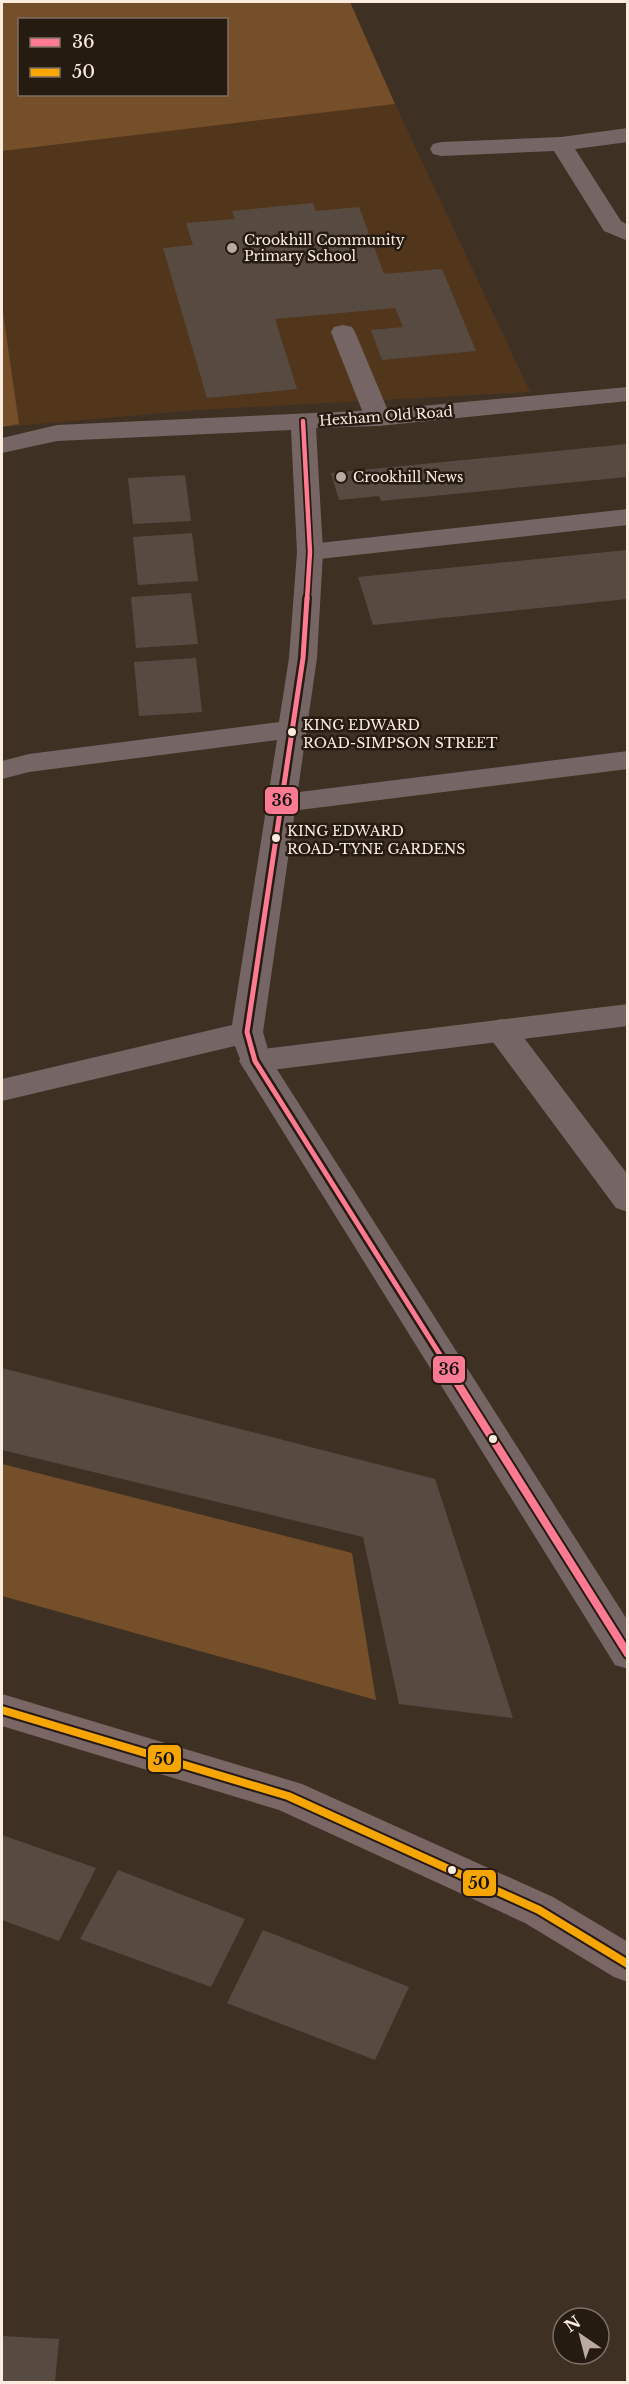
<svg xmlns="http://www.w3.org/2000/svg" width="629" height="2384" font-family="'Libre Baskerville',serif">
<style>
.built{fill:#52361c;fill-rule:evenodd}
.green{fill:#754e2a;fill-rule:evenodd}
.building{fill:#574b41}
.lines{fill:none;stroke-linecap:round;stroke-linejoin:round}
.lane{fill:#756665;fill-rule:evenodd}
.street{fill:#756665;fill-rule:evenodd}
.secondary{fill:#7a6765;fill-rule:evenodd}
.bus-1-far2-casing{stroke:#261b11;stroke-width:8}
.bus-1-far1-casing{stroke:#261b11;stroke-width:10}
.bus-1-casing{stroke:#261b11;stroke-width:12}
.bus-2-casing{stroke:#261b11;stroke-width:12}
.bus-1-far2{stroke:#fe7a93;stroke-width:4.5}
.bus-1-far1{stroke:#fe7a93;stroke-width:5}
.bus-1{stroke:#fe7a93;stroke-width:8}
.bus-2{stroke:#f7a600;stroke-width:8}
.poi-dot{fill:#baab9e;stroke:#261b11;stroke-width:2}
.bus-dot{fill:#fcecdf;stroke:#261b11;stroke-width:2}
.labels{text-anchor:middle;stroke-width:5;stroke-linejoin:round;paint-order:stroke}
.far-poi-label{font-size:14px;fill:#fcecdf;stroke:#261b11;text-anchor:start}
.far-street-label{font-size:14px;fill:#fcecdf;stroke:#261b11}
.bus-label{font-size:14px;fill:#fcecdf;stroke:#261b11;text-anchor:start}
.line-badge{stroke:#261b11;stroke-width:2}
.pale-badge-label{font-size:16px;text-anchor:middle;font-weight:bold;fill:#111}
</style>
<rect width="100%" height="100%" fill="#3e3124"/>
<!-- built -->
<path class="built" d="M 2,2 L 350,2 L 382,76 L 530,392 L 198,410 L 2,427 ZM 20,20 L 226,20 L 226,94 L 20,94 Z"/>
<!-- green -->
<g class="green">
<path d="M 2,2 L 350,2 L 395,104 L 2,151 ZM 20,20 L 226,20 L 226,94 L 20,94 Z"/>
<polygon points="2,306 19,424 2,427"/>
<polygon points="2,1464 352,1553 376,1700 2,1596"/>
</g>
<!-- building -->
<g class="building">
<polygon points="313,203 316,211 359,207 384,274 442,269 476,351 382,360 371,330 403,327 395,308 275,319 297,389 207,398 163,248 193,245 186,223 235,219 232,211"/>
<polygon points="627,444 627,477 381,501 379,496 339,500 331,473"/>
<polygon points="185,475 191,521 133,524 128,478"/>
<polygon points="192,533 198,581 138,585 133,537"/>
<polygon points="627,550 627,599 373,625 358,577"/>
<polygon points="191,593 198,644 136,648 131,597"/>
<polygon points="196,658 202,712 139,716 134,662"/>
<polygon points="2,1368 435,1479 513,1718 399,1704 363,1537 2,1450"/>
<polygon points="2,1835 96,1868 59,1941 2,1920"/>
<polygon points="118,1870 245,1919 211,1987 80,1939"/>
<polygon points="263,1930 409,1987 375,2060 227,2003"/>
<polygon points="2,2336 59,2339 55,2382 2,2382"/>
</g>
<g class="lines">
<!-- lane -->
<g class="lane">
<polygon points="628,128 628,142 575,149 621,221 628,225 628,241 604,231 554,151 441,156 433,154 430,149 433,144 441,142 561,137"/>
<polygon points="343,325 352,327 355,332 391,418 387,423 378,426 369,423 365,418 331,332 334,327"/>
<polygon points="628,509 628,525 310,560 301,558 297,552 301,546 310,544"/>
<polygon points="628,751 628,769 283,812 273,809 268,803 273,797 283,794"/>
<polygon points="628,1004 628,1026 255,1072 244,1069 239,1061 244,1053 255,1050"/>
</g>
<!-- street -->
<g class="street">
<polygon points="628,387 628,401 378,426 316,428 323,552 317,658 263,1032 271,1060 628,1621 628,1669 615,1665 244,1069 235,1046 2,1101 2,1079 232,1025 277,740 29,772 2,779 2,761 29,754 279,722 289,658 297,552 291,430 57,441 2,453 2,438 57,425 378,410"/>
<polygon points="501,1019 512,1022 628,1175 628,1212 616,1208 490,1038 485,1030 490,1022"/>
</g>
<!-- secondary -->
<polygon class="secondary" points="2,1694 302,1784 553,1897 628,1942 628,1982 614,1977 525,1923 279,1810 2,1726"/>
<!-- bus-1-far2 casing -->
<g class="bus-1-far2-casing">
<polyline id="bus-1-far2" points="303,421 310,552 307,600"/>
</g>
<!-- bus-1-far1 casing -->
<g class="bus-1-far1-casing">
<polyline id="bus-1-far1" points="307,598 303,658 247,1032 255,1061 454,1377"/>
</g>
<!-- bus-1 casing -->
<g class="bus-1-casing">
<polyline id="bus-1" points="453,1376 628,1654"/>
</g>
<!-- bus-2 casing -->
<g class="bus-2-casing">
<polyline id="bus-2" points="2,1710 288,1796 539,1910 628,1964"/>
</g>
<!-- bus-1-far2 -->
<use href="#bus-1-far2" class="bus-1-far2"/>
<!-- bus-1-far1 -->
<use href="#bus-1-far1" class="bus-1-far1"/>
<!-- bus-1 -->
<use href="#bus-1" class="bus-1"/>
<!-- bus-2 -->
<use href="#bus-2" class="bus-2"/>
</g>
<!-- markers -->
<g class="poi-dot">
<circle cx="232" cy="248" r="6"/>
<circle cx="341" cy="477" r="6"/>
</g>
<g class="bus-dot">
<circle cx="292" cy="732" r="5"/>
<circle cx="276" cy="838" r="5"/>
<circle cx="493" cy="1439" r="5"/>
<circle cx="452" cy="1870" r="5"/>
</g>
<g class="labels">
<!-- far-poi labels -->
<g class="far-poi-label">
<text x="244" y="245">Crookhill Community<tspan x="244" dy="16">Primary School</tspan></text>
<text x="353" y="482">Crookhill News</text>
</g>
<!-- far-street labels -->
<g class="far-street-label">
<text transform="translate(386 416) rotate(-4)" y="5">Hexham Old Road</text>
</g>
<!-- bus labels -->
<g class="bus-label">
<text x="303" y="730">KING EDWARD<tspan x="303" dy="18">ROAD-SIMPSON STREET</tspan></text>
<text x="287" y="836">KING EDWARD<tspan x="287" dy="18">ROAD-TYNE GARDENS</tspan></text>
</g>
</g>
<g class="line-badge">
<rect x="264" y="786" width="35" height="29" rx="6" fill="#fe7a93"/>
<rect x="432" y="1355" width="34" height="29" rx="6" fill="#fe7a93"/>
<rect x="147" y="1744" width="35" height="29" rx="6" fill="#f7a600"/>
<rect x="462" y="1869" width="35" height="28" rx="6" fill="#f7a600"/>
</g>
<g class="pale-badge-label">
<text x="282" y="806">36</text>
<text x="449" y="1375">36</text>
<text x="164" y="1765">50</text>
<text x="479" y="1889">50</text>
</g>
<!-- border -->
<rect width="629" height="2384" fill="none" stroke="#fcecdf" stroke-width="6"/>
<!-- legend -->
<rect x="18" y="18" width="210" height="78" fill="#261b11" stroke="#7c6f63" stroke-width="1.5"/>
<rect x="30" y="38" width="30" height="9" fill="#fe7a93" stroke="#7c6f63" stroke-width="1.5"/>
<text x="72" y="48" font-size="18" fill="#fcecdf">36</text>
<rect x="30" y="68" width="30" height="9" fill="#f7a600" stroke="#7c6f63" stroke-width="1.5"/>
<text x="72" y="78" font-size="18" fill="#fcecdf">50</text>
<!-- north arrow -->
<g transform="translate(581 2336) rotate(325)"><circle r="28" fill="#261b11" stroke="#7c6f63" stroke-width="1.5"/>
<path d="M0-4.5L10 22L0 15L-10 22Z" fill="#baab9e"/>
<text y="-9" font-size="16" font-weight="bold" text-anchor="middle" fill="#fcecdf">N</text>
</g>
</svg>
